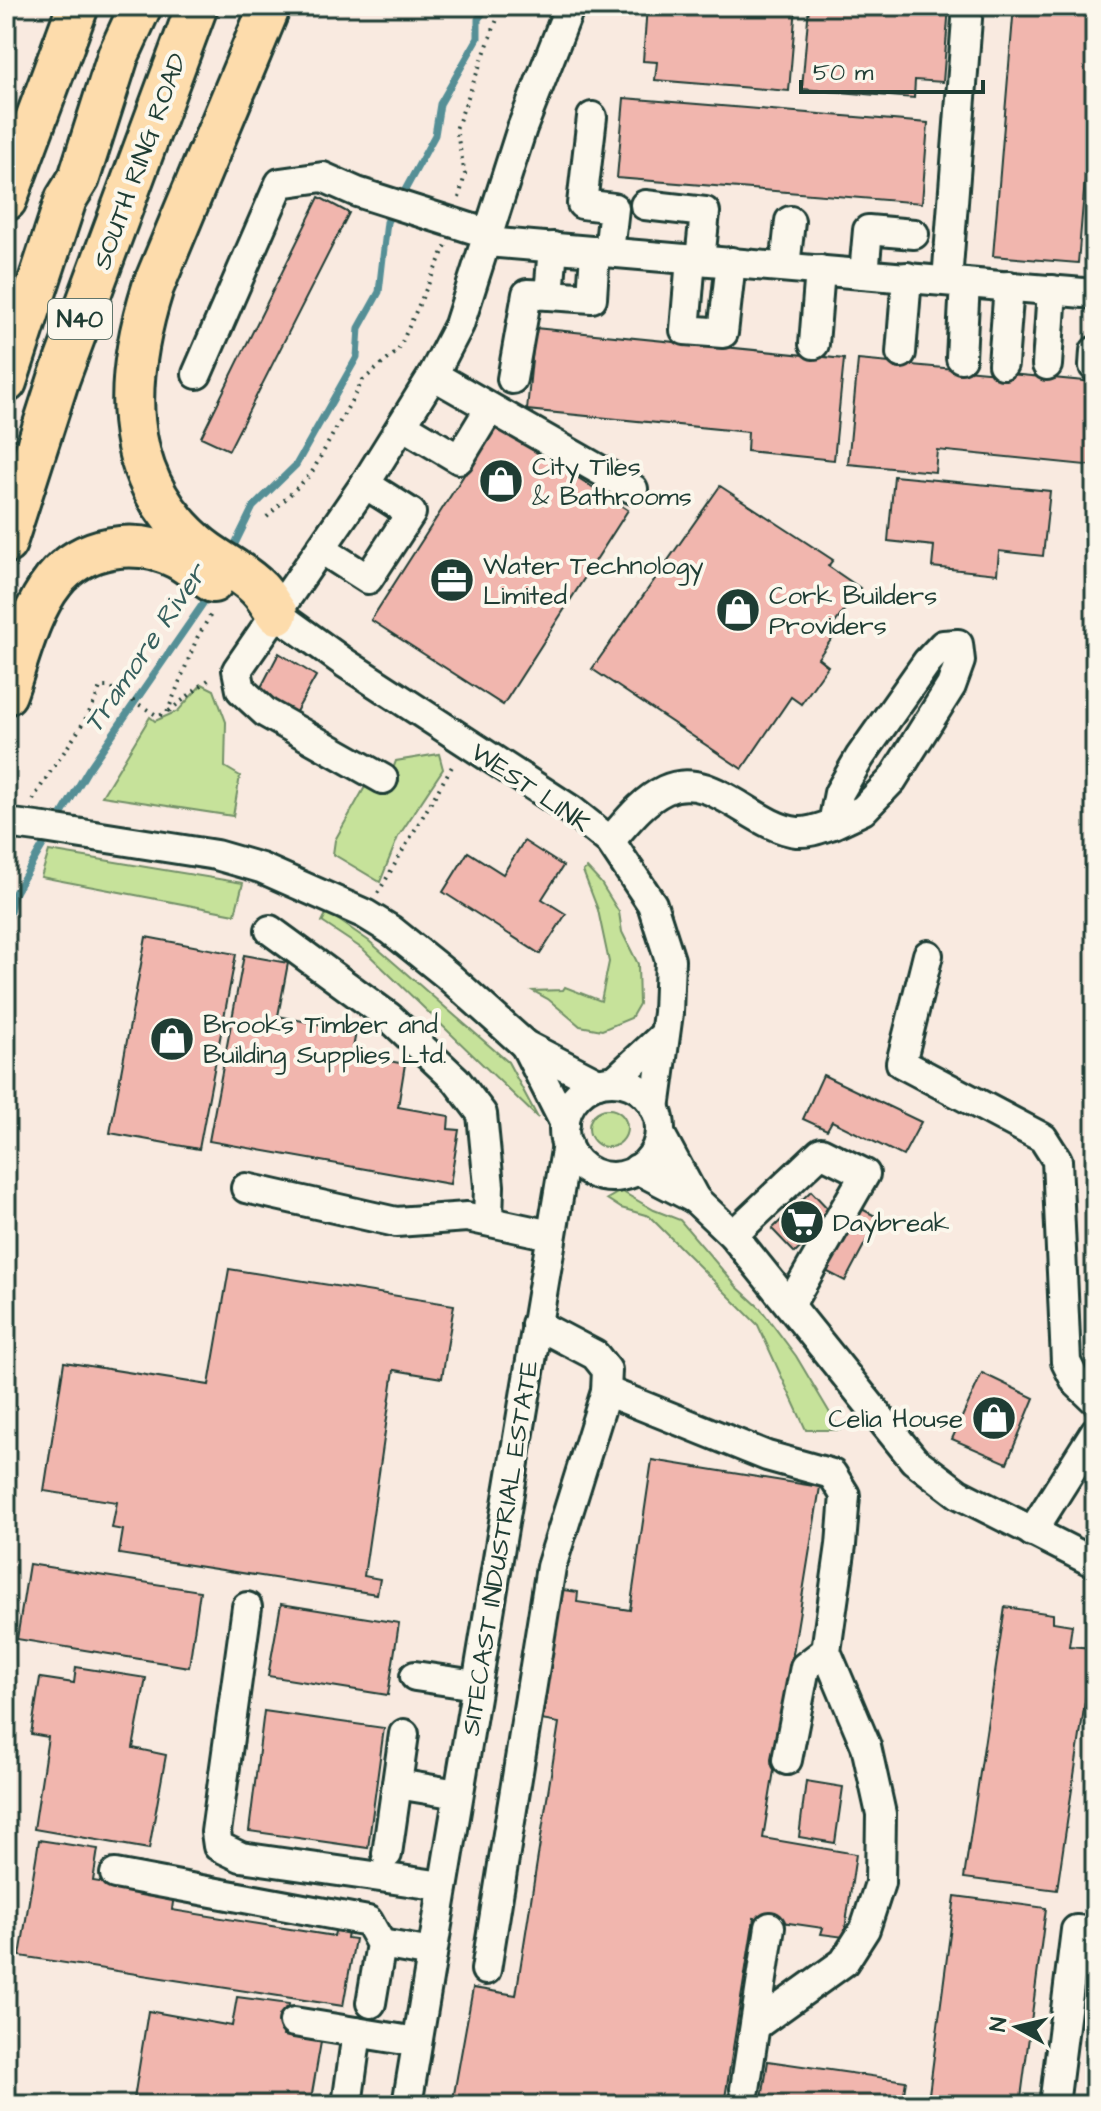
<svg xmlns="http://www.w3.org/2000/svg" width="1101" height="2111" font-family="'Architects Daughter',sans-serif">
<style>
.green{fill:#c6e29a;stroke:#729067;stroke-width:2}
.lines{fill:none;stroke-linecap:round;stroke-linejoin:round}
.stream{stroke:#558f96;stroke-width:7}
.building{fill:#f1b6ae;stroke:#1f3d34;stroke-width:2}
.minor-casing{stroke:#1f3d34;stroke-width:34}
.highway-casing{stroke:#1f3d34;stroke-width:46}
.path{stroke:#1f3d34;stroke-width:4;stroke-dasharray:2 6;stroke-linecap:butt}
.minor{stroke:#fbf7ec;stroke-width:28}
.highway{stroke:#fddcac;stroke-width:40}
.minor-bridge-casing{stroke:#1f3d34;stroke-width:34;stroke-linecap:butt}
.minor-bridge{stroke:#fbf7ec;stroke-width:28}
.labels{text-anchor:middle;stroke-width:8;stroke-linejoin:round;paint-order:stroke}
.shield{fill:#fbf7ec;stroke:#61756b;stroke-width:2}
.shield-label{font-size:24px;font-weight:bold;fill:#1f3d34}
.street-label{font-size:26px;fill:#1f3d34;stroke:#fbf7ec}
.poi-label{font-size:26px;fill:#1f3d34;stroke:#fbf7ec;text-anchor:start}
.water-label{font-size:28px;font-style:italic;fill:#365f5d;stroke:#fbf7ec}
</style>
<rect width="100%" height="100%" fill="#f9eae0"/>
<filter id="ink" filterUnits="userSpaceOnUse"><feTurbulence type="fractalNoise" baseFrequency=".0125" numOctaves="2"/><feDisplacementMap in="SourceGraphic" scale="16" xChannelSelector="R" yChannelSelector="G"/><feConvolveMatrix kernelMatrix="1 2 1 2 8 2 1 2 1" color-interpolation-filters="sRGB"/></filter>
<g filter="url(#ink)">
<!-- green -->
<g class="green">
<polygon points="202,684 214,690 226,722 225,767 240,776 233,816 102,796 150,717 155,721 178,711"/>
<polygon points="439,754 443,769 398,837 380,882 333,854 335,840 370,778 387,785 396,761"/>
<polygon points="49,851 243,883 235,914 41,877"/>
<polygon points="587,868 601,883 619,912 622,932 638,964 639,1004 631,1018 602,1030 580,1026 548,999 533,991 563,990 565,987 601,1001 609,962 598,910 583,871"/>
<polygon points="327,912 369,941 508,1062 538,1118 364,950 322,922"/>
<circle cx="608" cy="1128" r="19"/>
<polygon points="621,1191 654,1210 680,1220 736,1286 760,1308 796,1356 840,1430 806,1430 758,1325 649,1216 621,1208 607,1199"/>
</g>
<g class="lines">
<!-- stream -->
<g class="stream">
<polyline points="399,201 435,135 440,104 478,38 478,19 488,6"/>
<polyline points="231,552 253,507 296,465 357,357 359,328 379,292 387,222 393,211"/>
<polyline points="56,824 88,770 211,592"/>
<polyline points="6,930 14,894 49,835"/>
</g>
</g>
<!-- building -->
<g class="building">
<polygon points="647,6 796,6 789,91 655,80 657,62 643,61"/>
<polygon points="809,6 949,6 943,82 915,80 914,98 802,89"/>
<polygon points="1014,6 1095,6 1095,61 1078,263 993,256"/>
<polygon points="624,98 928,123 922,203 617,178"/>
<polygon points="319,197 349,213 229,450 201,437"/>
<polygon points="535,328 844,359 834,460 747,451 748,432 527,410"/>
<polygon points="858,360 1095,382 1095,466 937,450 935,472 848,464"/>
<polygon points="496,425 628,510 503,705 371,620"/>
<polygon points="894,476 1050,491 1043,556 999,551 997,574 932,567 934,546 888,541"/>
<polygon points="720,486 833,560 828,566 860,588 828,633 833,637 818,658 828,666 801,704 791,697 742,769 592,669"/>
<polygon points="279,653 316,676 293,717 257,695"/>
<polygon points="524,841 563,866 542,899 566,914 540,954 443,892 468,852 503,874"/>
<polygon points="146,937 236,954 199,1149 110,1133"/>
<polygon points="244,955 288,963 278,1016 356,1032 352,1054 405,1064 398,1107 449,1116 448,1129 459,1130 450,1184 209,1141"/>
<polygon points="823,1075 921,1122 903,1156 832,1121 827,1130 803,1119"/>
<polygon points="811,1191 834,1215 795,1253 772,1229"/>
<polygon points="856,1206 881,1219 874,1233 871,1232 845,1281 824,1270"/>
<polygon points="229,1269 454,1305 442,1378 394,1370 364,1576 380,1579 377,1594 119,1554 123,1530 112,1528 117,1502 44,1491 64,1362 209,1385"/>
<polygon points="982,1373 1034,1398 1007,1463 952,1439"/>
<polygon points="652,1460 820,1487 763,1838 856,1854 844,1937 821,1934 823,1928 754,1918 724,2104 733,2105 452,2105 473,1988 516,1995 559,1723 535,1719 556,1589 578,1592 577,1602 630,1610"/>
<polygon points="29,1564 200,1591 189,1667 17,1639"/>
<polygon points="281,1604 399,1623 388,1695 268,1676"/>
<polygon points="1005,1607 1053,1614 1053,1622 1072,1625 1069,1646 1093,1648 1057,1890 964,1878"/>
<polygon points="76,1667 146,1678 133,1748 166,1755 149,1849 34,1829 48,1737 31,1734 40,1678 74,1683"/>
<polygon points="264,1711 384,1728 368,1848 249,1831"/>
<polygon points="806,1781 843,1787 835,1843 799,1837"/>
<polygon points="39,1840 98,1849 93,1881 174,1894 172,1910 334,1936 337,1923 349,1926 347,1938 355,1939 343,2006 20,1956"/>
<polygon points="955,1896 1046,1908 1020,2105 929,2094"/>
<polygon points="237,1997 289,2004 283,2036 321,2042 310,2105 133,2105 148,2011 232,2026"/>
<polygon points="768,2061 906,2081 902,2105 761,2105"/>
</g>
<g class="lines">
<!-- minor casing -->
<g class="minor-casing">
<g id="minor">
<polyline points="592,117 582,204 614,208 609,252"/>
<polyline points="645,205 705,212 700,260"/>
<polyline points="487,242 1095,294"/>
<polyline points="691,259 685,330 723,333 731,262"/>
<polyline points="785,267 790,221"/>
<polyline points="864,274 868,230 914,234"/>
<polyline points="947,281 968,6"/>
<polyline points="549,295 592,298 595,251"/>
<polyline points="814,344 820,270"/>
<polyline points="901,353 907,277"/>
<polyline points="961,358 965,283"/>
<polyline points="1003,364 1009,286"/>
<polyline points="1047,365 1052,290"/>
<polyline points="1094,366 1095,351"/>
<polyline points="197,374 280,183 323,177 357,192 489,234"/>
<polyline points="433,375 633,489"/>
<polyline points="512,379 527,294 549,295 553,247"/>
<polyline points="402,425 459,459 490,408"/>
<polyline points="321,549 368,579 411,513 365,484"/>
<polyline points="277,614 345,663 571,810 610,841 652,904 670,960 668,1013 655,1109"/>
<polyline points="383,779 266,713 241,690 237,670 365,484 433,375 459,325 522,128 570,6"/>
<polyline points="44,828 216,855 261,868 365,914 391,930 447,975 525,1045 598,1083"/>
<path d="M 610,841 C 626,823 642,801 665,790 C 711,768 752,827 797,832 C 809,833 821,828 833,824 L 839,793 L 860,757 L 927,662 L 943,645 L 958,644 L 960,661 L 951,686 L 892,780 L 863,810 L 833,824"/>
<polyline points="270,930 389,1017 456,1080 482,1114 489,1186 488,1220"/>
<polyline points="928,955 901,1063 1043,1138 1057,1160 1066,1362 1076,1382 1095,1400"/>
<polyline points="525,1045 565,1124"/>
<polyline points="614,1081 664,1035"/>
<circle cx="612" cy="1129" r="48"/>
<polyline points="660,1134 695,1199"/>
<polyline points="637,1169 695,1199 733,1235 914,1460 959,1494 1095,1563"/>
<polyline points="246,1188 396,1222 467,1217 551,1235"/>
<polyline points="733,1235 821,1152 865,1174 791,1303"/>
<polyline points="606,1391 767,1456 832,1474 845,1495 841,1545 826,1651 866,1746 881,1814 880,1883 865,1929 844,1962 755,2026"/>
<polyline points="1032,1532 1095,1432"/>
<polyline points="247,1607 216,1832 218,1846 241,1857 443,1886"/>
<polyline points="415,1676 476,1685"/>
<polyline points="787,1760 805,1667 826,1651"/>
<polyline points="397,1784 458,1794"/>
<polyline points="387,1854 404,1734"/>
<polyline points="115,1874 368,1921 381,1944 371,2003"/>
<polyline points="381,1944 432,1953"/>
<polyline points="486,1970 551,1567 606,1391 607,1370 595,1355 536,1324"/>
<polyline points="294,2022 417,2042"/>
<polyline points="745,2089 770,1927"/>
<polyline points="347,2105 357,2032"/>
<polyline points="407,2105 567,1144"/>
<polyline points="1054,2105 1076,1930 1095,1932"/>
</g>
</g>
<!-- highway casing -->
<g class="highway-casing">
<g id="highway">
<path d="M 270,6 L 153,287 C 125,376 117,473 195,542 C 214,560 241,570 259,589 C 266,596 271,606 277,614"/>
<polyline points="6,200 78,6"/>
<polyline points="6,382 66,199 79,178 118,56 141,6"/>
<polyline points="6,543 59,378 197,6"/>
<path d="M 6,694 C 19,658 29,612 54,581 C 83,545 136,537 177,558 C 190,565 201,575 213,582"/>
</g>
</g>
<!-- path -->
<g class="path">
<polyline points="459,198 465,174 456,129 502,6"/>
<polyline points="267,517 311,474 363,380 398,351 446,245"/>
<polyline points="169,711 212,677"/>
<path d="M 33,800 C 54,761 86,729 100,687 L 110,687 L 158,716 L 167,713 L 197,638 L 213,611"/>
<polyline points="6,868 15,850"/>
<polyline points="378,893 454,763"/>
</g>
<!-- minor -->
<use href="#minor" class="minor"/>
<!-- highway -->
<use href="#highway" class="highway"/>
<!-- minor-bridge casing -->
<g class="minor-bridge-casing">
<polyline id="minor-bridge" points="6,823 44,828"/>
</g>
<!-- minor-bridge -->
<use href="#minor-bridge" class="minor-bridge"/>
</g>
</g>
<!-- icons -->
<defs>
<g id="shop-disc" transform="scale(2.3)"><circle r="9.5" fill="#1f3d34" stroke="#fbf7ec"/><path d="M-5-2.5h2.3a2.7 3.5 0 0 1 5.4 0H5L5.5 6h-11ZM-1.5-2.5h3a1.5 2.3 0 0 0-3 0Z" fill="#fff"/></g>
<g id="office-disc" transform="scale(2.3)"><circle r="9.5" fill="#1f3d34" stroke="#fbf7ec"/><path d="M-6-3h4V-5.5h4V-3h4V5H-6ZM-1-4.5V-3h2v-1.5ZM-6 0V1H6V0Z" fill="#fff"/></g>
<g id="supermarket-disc" transform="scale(2.3)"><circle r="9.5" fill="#1f3d34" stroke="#fbf7ec"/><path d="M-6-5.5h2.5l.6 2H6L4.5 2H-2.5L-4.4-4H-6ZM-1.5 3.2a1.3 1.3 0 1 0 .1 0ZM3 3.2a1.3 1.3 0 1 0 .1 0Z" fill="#fff"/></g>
</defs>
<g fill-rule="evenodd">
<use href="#shop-disc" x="501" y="481"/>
<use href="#office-disc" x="452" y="580"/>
<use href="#shop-disc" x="738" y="610"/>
<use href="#shop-disc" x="172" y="1039"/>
<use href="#supermarket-disc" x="802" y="1222"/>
<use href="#shop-disc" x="994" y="1418"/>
</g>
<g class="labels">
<!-- shield labels -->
<rect class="shield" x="48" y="299" width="64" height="40" rx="6"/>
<g class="shield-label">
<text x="80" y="327">N40</text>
</g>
<!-- street labels -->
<g class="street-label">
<text transform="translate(139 161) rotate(-70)" y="9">SOUTH RING ROAD</text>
<text transform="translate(531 787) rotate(34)" y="9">WEST LINK</text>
<text transform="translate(499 1548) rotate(-81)" y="9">SITECAST INDUSTRIAL ESTATE</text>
</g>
<!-- poi labels -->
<g class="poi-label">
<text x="532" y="475">City Tiles<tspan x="532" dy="30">&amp; Bathrooms</tspan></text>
<text x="483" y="574">Water Technology<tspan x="483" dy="30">Limited</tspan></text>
<text x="769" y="604">Cork Builders<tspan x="769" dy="30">Providers</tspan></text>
<text x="203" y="1033">Brooks Timber and<tspan x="203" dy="30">Building Supplies Ltd.</tspan></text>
<text x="833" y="1231">Daybreak</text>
<text x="963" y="1427" text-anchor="end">Celia House</text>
</g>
<!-- water labels -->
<g class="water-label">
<text transform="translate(144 648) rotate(-56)" y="10">Tramore River</text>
</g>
</g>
<!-- margin -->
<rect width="1101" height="2111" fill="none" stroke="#fbf7ec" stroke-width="32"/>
<rect x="16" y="16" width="1069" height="2079" fill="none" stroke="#1f3d34" stroke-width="3" filter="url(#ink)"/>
<!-- north arrow -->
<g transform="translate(1017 2027) rotate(278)" stroke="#fbf7ec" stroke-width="6" paint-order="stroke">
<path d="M0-6L14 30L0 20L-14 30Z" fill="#1f3d34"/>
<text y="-12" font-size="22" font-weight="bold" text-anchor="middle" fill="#1f3d34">N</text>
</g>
<!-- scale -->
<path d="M801 80v12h182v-12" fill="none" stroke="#1f3d34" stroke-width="4"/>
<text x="813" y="80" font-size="24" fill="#1f3d34" stroke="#fbf7ec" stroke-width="6" paint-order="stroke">50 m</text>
</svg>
